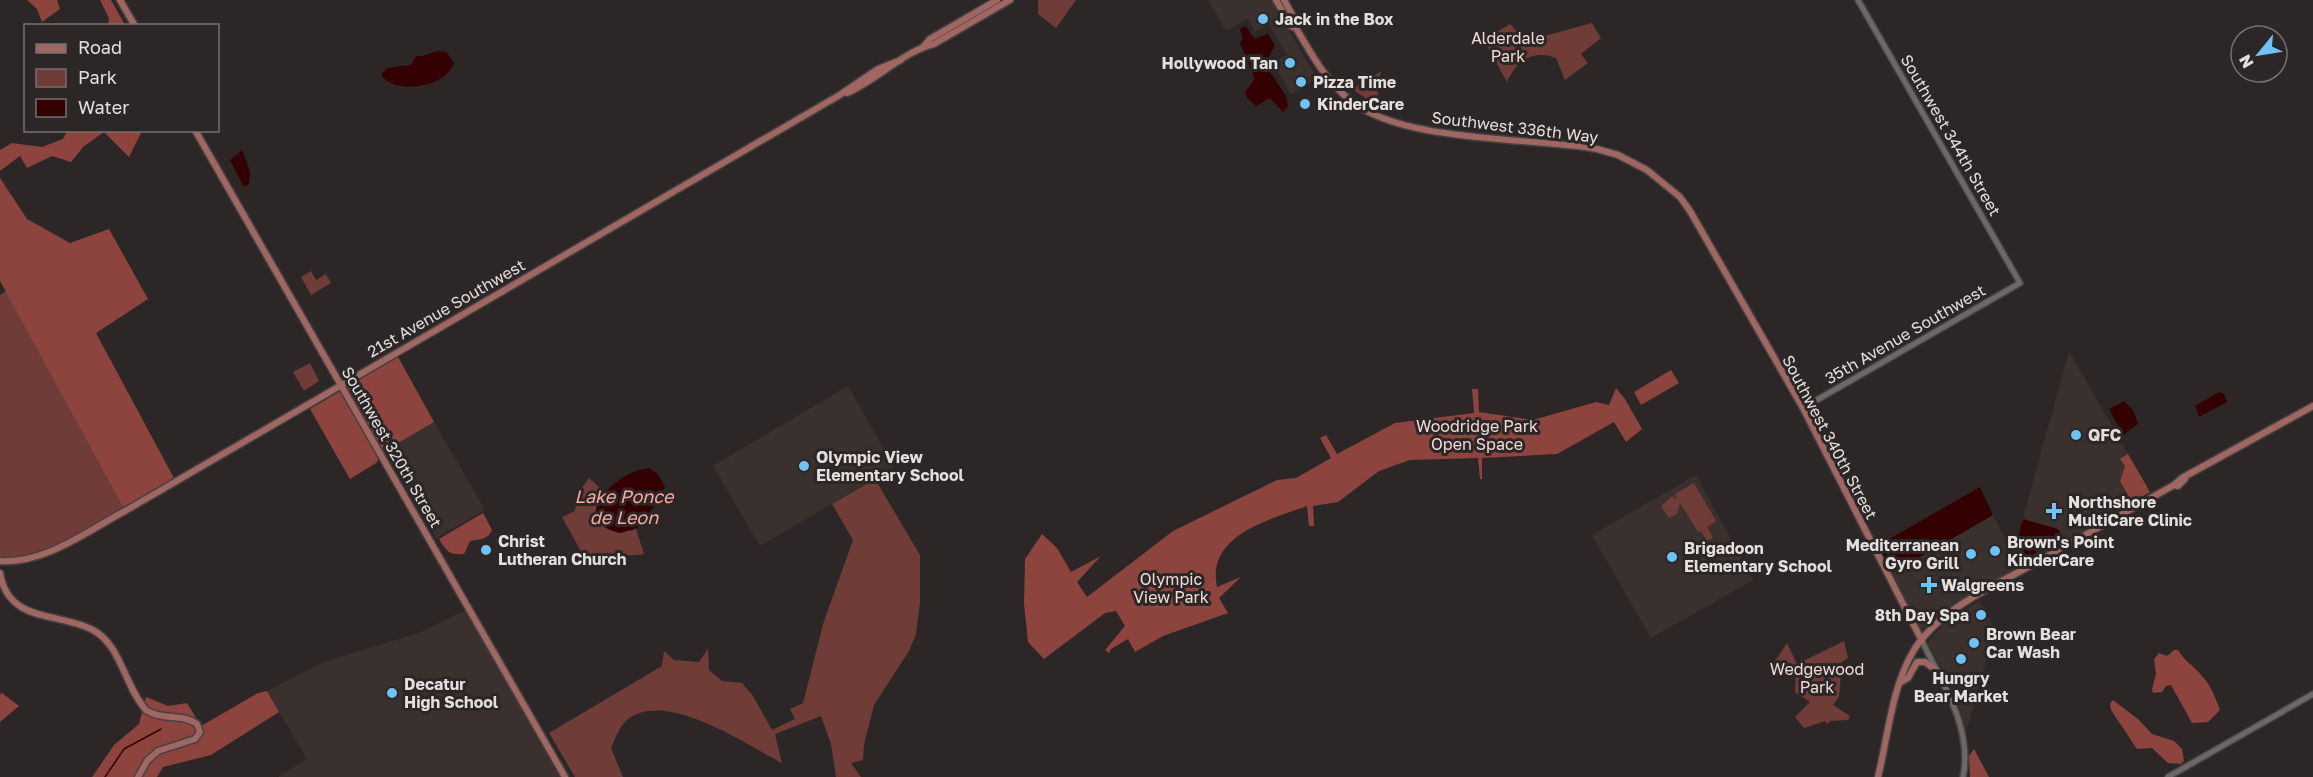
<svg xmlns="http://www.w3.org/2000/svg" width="2313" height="777" font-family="'Golos Text',sans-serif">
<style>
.built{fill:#3a302e}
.green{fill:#703c37}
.forest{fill:#8d443e}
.water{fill:#330102}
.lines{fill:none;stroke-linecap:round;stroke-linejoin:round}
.stream{stroke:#330102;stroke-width:1.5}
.minor-casing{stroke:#454241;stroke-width:8}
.major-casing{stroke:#454241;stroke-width:9}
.minor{stroke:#6d6767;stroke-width:5}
.major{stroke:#9f6662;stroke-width:6}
.poi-dot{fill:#6ec2f4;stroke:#2c2726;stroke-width:2}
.labels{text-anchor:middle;stroke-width:6;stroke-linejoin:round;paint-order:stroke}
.poi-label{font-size:16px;font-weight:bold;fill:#e2dfde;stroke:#2c2726;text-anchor:start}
.park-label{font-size:16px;fill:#f1dad7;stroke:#2c2726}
.street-label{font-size:16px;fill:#e2dfde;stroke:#2c2726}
.water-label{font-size:18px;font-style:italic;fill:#fea79d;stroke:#2c2726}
</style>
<rect width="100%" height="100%" fill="#2c2726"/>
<!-- built -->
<g class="built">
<polygon points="1208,0 1271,0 1316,76 1307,86 1291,95 1273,63 1287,55 1269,24 1255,32 1248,19 1226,31"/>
<polygon points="2069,351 2150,492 2028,562 2016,543"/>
<polygon points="848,386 894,467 760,546 713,466"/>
<polygon points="434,422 485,510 436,538 386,450"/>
<polygon points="1696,475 1753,580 1651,638 1592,535"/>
<polygon points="1993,515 2017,561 2014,571 1951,608 1927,628 1920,628 1892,573"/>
<polygon points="1979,601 1995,628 1966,732 1958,703 1928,642 1945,623"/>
<polygon points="468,609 565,777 278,777 307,759 267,691 323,662 419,633"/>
</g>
<!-- green -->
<g class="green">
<polygon points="1038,0 1076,0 1056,28 1038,14"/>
<path d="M 1592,23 L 1601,38 L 1581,54 L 1588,63 L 1565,80 L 1556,58 C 1533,49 1516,61 1507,82 L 1484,40 L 1510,24 L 1526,41 Z"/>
<path d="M 1382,71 C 1374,84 1377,98 1384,110 L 1352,89 Z"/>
<polygon points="311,271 316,280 326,274 331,283 311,295 301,277"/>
<polygon points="6,291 125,511 47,552 0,561 0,295"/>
<polygon points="310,363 319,381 304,391 293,372"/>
<path d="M 589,478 L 604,492 C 592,512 593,526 618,529 C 625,531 630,532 636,529 L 644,554 C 623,558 604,551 584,557 L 562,517 L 575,511 L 577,495 Z"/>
<path d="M 875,479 L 920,555 L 920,602 L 916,634 L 909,651 L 874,705 L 864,744 L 863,760 L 851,763 L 861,777 L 836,777 L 831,744 L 821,716 L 775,734 L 782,763 C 747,745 665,688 627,720 C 619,727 615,739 611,748 L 623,777 L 575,777 L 549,733 L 662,666 L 664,651 L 674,660 L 699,662 L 708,649 L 709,670 L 722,681 L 742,683 L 753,696 L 772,730 L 795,719 L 790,709 L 803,703 L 824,621 L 853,540 L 832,504 Z"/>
<polygon points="1694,483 1716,521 1707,527 1713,538 1707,541 1701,531 1698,532 1680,503 1677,514 1669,518 1661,506 1672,496 1677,499 1675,494"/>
<polygon points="1844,641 1848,658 1842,662 1839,697 1833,705 1850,716 1848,720 1830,721 1827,724 1825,721 1804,728 1795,717 1810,702 1795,692 1796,666 1775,661 1787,643 1797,664"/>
</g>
<!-- forest -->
<g class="forest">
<polygon points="27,0 57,0 60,9 42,22 37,9"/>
<polygon points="100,0 111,0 125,25 108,25 109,18"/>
<polygon points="67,131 142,131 129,157 104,132 83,147 71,162 52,156 27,168 20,156 0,171 0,150 12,143 42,147 63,139"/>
<polygon points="0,178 27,219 70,243 109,229 148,299 96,333 175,480 125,511 0,281"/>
<polygon points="398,357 434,422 386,450 376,463 350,479 310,409"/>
<polygon points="1671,370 1679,383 1641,405 1634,392"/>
<path d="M 1616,388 L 1625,399 L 1642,429 L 1626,442 L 1614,422 L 1557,454 L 1482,458 L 1482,479 L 1480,479 L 1478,458 L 1410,460 L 1379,471 L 1338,502 L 1313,506 L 1314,526 L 1309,526 L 1307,506 C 1269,520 1206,535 1217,587 L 1241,577 L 1219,598 L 1228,613 L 1163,636 L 1135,652 L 1128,639 L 1111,649 L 1109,653 L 1105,650 L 1125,626 L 1116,611 L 1105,613 L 1044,659 L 1028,642 L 1024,604 L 1025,559 L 1042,534 L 1057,548 L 1071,572 L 1101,556 L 1077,582 L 1087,597 L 1173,531 L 1277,480 L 1296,478 L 1331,458 L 1320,438 L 1326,435 L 1337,454 L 1395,423 L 1474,413 L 1472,389 L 1478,389 L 1479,412 L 1533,420 L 1596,402 L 1609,405 Z"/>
<polygon points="2128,454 2150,492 2132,502 2120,481 2125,466 2120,459"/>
<path d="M 483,513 L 492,530 C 488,540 480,539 470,541 L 464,554 C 449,555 447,552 439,539 Z"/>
<path d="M 2174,650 L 2178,650 C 2186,663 2193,665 2201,675 C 2211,685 2215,697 2220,710 L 2208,722 L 2192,723 L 2171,685 L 2166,686 L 2162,692 L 2153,693 L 2152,689 L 2156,674 L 2154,659 L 2159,653 L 2167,656 Z"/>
<polygon points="267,691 279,712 211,755 163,767 157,777 92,777 114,745 139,724 146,697 168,706 187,703 201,726 258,693"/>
<polygon points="2,693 19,706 0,722 0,694"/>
<polygon points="2113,700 2139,720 2152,734 2174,741 2182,749 2184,761 2181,764 2168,763 2152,748 2137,749 2111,710 2110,704"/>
<polygon points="1974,749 1989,777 1970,777 1969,756"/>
</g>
<!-- water -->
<g class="water">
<polygon points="1246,26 1254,39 1268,34 1275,45 1265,64 1286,96 1288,106 1283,112 1270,98 1256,106 1247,98 1245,92 1255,79 1240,43 1243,38 1240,29"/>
<path d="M 437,51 L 446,52 L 454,63 C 446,87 395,96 381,75 L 387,68 L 411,65 L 416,56 L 423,56 Z"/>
<polygon points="242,150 250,171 249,184 244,187 230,160"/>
<polygon points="2219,392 2224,394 2227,402 2199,417 2195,406"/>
<polygon points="2124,401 2133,410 2138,424 2123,435 2109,409"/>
<path d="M 649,468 L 658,474 L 665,487 L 642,526 L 621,533 C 565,522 615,471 649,468 Z"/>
<polygon points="1980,487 1993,515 1892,573 1877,546"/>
<polygon points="2023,519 2058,529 2063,538 2027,558 2017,540"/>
</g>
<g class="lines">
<!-- stream -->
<polyline class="stream" points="105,777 124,749 161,729"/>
<!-- minor casing -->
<g class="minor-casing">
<g id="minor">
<polyline points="1803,408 2020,283 1858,0"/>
<path d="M 1922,641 C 1942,683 1973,728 1963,777"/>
<polyline points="2168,777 2313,694"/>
</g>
</g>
<!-- major casing -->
<g class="major-casing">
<g id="major">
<polyline points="120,0 135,26"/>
<polyline points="1276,0 1291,26 1296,28"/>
<path d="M 1284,0 L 1297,23 L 1296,28 C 1312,55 1326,81 1351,101 C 1404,143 1529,137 1597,149 L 1618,155 L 1647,170 L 1680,197 L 1690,211 L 1803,408 L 1922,641"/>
<polyline points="924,46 930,39 997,0"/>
<path d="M 847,93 C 877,80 904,51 934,44 L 1010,0"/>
<polyline points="195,130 565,777"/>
<polyline points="2174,485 2182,478 2313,406"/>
<path d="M 0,561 C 45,564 87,531 125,511 L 838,96 L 878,69 L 901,60"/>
<path d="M 0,573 C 8,624 60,612 93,630 C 121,645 125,687 146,710 C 162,721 183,713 197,724 L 200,732 L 195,739 L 158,751 L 147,761 L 138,777"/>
<polyline points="1901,682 1908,678 1917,662 1925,662 1937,671"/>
<path d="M 1878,777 C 1888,736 1892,686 1914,650 C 1941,607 1997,585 2039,561 C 2084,536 2129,510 2174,485 L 2178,486 L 2185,479"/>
</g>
</g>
<!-- minor -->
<use href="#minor" class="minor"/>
<!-- major -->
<use href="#major" class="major"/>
</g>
<!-- markers -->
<g class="poi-dot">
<circle cx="1263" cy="19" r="6"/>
<circle cx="1290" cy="63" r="6"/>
<circle cx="1301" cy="82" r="6"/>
<circle cx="1305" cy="104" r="6"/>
<circle cx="2076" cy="435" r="6"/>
<circle cx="804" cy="466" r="6"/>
<path d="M2051 502h6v6h6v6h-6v6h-6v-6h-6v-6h6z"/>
<circle cx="486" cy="550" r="6"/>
<circle cx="1995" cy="551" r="6"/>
<circle cx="1971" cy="554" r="6"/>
<circle cx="1672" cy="557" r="6"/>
<path d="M1926 576h6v6h6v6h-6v6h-6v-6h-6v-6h6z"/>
<circle cx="1981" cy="615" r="6"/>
<circle cx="1974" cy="643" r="6"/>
<circle cx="1961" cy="659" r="6"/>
<circle cx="392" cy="693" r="6"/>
</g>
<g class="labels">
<!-- poi labels -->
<g class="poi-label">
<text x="1275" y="25">Jack in the Box</text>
<text x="1278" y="69" text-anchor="end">Hollywood Tan</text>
<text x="1313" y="88">Pizza Time</text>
<text x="1317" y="110">KinderCare</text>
<text x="2088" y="441">QFC</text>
<text x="816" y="463">Olympic View<tspan x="816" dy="18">Elementary School</tspan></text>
<text x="2068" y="508">Northshore<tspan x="2068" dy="18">MultiCare Clinic</tspan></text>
<text x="498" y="547">Christ<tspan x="498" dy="18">Lutheran Church</tspan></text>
<text x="2007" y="548">Brown's Point<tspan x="2007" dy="18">KinderCare</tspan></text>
<text x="1959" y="551" text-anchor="end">Mediterranean<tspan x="1959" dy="18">Gyro Grill</tspan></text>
<text x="1684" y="554">Brigadoon<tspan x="1684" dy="18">Elementary School</tspan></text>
<text x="1941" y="591">Walgreens</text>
<text x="1969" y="621" text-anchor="end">8th Day Spa</text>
<text x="1986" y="640">Brown Bear<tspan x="1986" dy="18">Car Wash</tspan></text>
<text x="1961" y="684" text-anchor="middle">Hungry<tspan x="1961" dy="18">Bear Market</tspan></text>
<text x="404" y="690">Decatur<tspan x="404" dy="18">High School</tspan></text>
</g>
<!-- park labels -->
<g class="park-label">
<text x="1508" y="44">Alderdale<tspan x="1508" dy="18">Park</tspan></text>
<text x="1477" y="432">Woodridge Park<tspan x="1477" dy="18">Open Space</tspan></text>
<text x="1171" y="585">Olympic<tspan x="1171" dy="18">View Park</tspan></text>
<text x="1817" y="675">Wedgewood<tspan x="1817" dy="18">Park</tspan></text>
</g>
<!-- street labels -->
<g class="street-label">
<text transform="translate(1515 127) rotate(7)" y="6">Southwest 336th Way</text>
<text transform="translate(1951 135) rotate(60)" y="6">Southwest 344th Street</text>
<text transform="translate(446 308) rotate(-30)" y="6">21st Avenue Southwest</text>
<text transform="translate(1905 334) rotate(-30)" y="6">35th Avenue Southwest</text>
<text transform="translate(1830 437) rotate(62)" y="6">Southwest 340th Street</text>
<text transform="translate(392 447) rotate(60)" y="6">Southwest 320th Street</text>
</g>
<!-- water labels -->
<g class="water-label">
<text x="624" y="503">Lake Ponce<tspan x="624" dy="21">de Leon</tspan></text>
</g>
</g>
<!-- legend -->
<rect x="24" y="24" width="195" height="108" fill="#2c2726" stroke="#757170" stroke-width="1.5"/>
<rect x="36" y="44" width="30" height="9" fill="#9f6662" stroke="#757170" stroke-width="1.5"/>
<text x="78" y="54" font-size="18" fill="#e2dfde">Road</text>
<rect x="36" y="69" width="30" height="18" fill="#703c37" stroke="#757170" stroke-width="1.5"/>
<text x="78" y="84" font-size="18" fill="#e2dfde">Park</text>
<rect x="36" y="99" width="30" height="18" fill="#330102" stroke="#757170" stroke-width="1.5"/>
<text x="78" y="114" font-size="18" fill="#e2dfde">Water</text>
<!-- north arrow -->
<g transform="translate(2259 54) rotate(240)"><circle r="28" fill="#2c2726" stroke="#757170" stroke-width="1.5"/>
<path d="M0-4.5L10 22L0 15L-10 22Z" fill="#6ec2f4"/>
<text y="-9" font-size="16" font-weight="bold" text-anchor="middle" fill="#e2dfde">N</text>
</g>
</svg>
